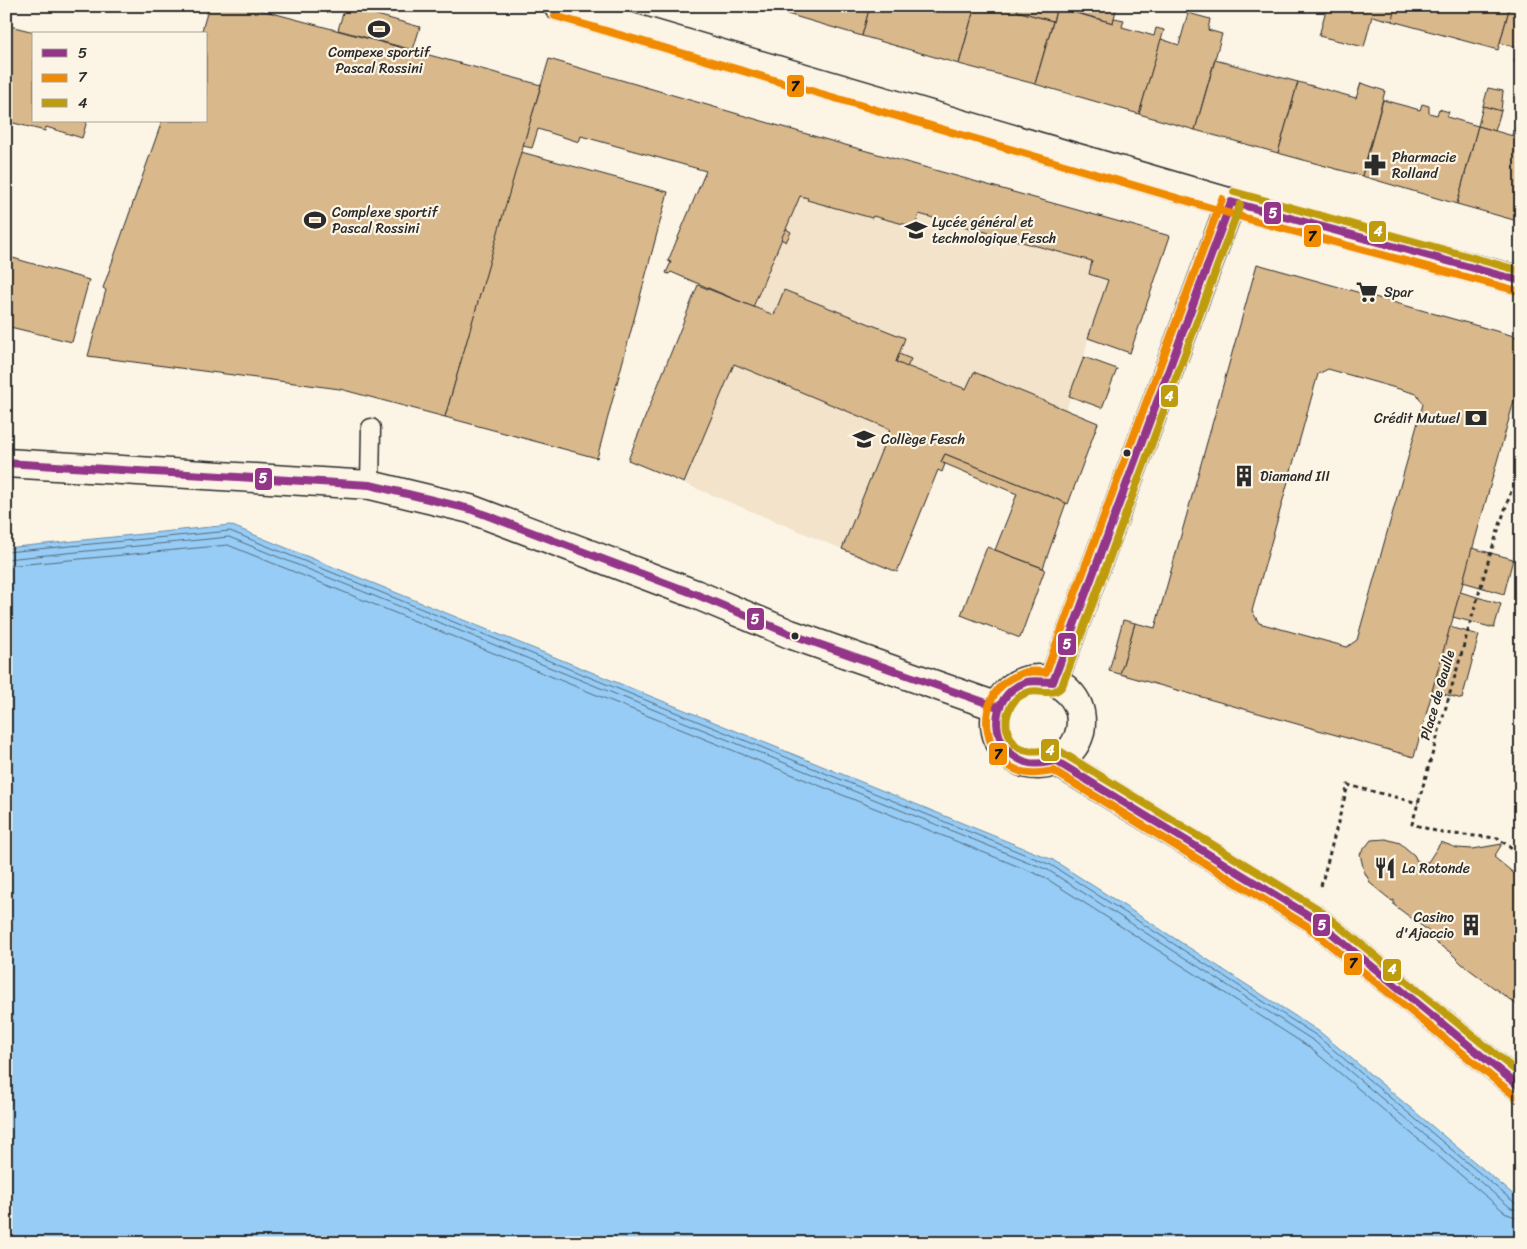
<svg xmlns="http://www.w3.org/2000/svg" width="1527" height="1249" font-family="Sriracha,sans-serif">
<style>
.built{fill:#f2e3ca}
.water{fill:#96ccf5;stroke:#6b8ca4}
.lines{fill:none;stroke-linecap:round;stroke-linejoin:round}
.shore{stroke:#566b7c;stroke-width:1}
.building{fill:#d9b88c;stroke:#2b2b2b;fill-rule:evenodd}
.service-casing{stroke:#2b2b2b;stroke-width:21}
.secondary-casing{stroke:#2b2b2b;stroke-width:31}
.path{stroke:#2b2b2b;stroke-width:3;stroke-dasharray:4 4;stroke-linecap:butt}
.service{stroke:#fcf5e5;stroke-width:18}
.secondary{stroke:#fcf5e5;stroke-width:28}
.bus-1-casing{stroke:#fcf5e5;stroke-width:11}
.bus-2-casing{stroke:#fcf5e5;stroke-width:11}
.bus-3-casing{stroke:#fcf5e5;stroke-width:11}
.bus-1{stroke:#933588;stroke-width:8}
.bus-2{stroke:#f08a00;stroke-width:8}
.bus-3{stroke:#bf9c0d;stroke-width:8}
.bus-dot{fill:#2b2b2b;stroke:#fcf5e5;stroke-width:2}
.labels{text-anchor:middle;stroke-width:4.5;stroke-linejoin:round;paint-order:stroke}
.poi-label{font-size:14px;fill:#2b2b2b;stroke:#fcf5e5;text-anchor:start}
.street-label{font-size:14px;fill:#2b2b2b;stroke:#fcf5e5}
.line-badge{stroke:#fcf5e5;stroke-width:2}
.badge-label{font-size:14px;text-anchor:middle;font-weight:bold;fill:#fff}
.pale-badge-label{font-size:14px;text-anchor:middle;font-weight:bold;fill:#111}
</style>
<rect width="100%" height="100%" fill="#fcf5e5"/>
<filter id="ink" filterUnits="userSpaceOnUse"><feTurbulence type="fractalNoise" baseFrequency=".02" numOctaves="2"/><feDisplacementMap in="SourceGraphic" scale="10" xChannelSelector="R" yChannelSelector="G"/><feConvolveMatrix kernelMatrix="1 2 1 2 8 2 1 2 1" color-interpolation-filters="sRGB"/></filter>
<g filter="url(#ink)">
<!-- built -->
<polygon class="built" points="549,59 824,139 1170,236 1130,353 1088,338 1084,357 1066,410 1098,423 1068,504 945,454 897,572 628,460 698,286 671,272 669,274 666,273 671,262 668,261 706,171 582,136 579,142 538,129 523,146"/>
<!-- water -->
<polygon class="water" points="230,525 1053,860 1320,1032 1521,1201 1521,1243 6,1243 6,548"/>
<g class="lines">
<!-- shore -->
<g class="shore">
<polyline points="6,552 230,531 1051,865 1317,1036 1515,1203 1521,1205"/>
<polyline points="6,559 229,537 1048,870 1314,1041 1511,1208 1521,1211"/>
<polyline points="6,566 228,545 1044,877 1309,1047 1507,1214 1521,1219"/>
</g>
</g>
<!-- building -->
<g class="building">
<polygon points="209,6 246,6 541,85 445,417 340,389 88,356 106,290 103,288 162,121 206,121 206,34 201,34"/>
<polygon points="345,6 420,27 413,50 338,30"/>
<polygon points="760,6 870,6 862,36"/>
<polygon points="870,6 975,6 959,64 862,36"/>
<polygon points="975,6 1011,8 1019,6 1017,11 1053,21 1035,84 959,64"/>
<polygon points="1019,6 1053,6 1057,8 1053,21 1017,11"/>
<polygon points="1053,6 1117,6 1113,23"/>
<polygon points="1327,6 1395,6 1392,21 1372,16 1364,47 1319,36"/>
<polygon points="1395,6 1510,6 1498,50 1392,21"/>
<polygon points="1510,6 1521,6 1521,64 1514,62 1518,48 1500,43"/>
<polygon points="1057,8 1113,23 1114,18 1124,20 1122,27 1154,36 1156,28 1164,30 1139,114 1035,84"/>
<polygon points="1188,13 1210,19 1208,30 1222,34 1195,130 1139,114 1161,39 1179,45"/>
<polygon points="6,25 42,34 34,34 34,121 87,121 82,138 46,127 45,131 6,121"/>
<polygon points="549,59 824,139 1170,236 1130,353 1088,338 1108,280 1089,274 1092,261 919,214 915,227 873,216 872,218 807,200 808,198 800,196 753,307 671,272 669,274 666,273 671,262 668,261 706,171 581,136 579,142 538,129 532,148 523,146"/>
<polygon points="1215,60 1298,82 1278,153 1195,130"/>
<polygon points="1521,79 1521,116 1514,115 1520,97 1516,96"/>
<polygon points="1298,82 1356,98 1361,83 1385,91 1362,176 1278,153"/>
<polygon points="1488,88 1503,91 1501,111 1483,106"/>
<polygon points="1383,100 1420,110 1422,104 1429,106 1429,113 1437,115 1439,109 1449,112 1447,117 1478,126 1457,204 1362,176"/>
<polygon points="1483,106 1501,111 1495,131 1478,126"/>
<polygon points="1478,126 1520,138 1516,152 1521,153 1521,222 1457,204"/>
<polygon points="1513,130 1521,132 1521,138 1512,135"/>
<polygon points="1520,138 1521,138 1521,153 1516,152"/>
<polygon points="521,152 668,192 597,458 445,417"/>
<polygon points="786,229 791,232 786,242 781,239"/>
<polygon points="6,256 89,280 72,342 6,326"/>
<path d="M 1257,264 L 1521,338 L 1521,376 L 1414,757 L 1120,674 L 1135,623 L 1155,628 ZM 1328,369 L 1417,394 L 1423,404 L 1357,640 L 1347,647 L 1259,623 L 1252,611 L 1318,374 Z"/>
<polygon points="698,285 774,315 784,290 905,338 896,362 966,389 974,372 1098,423 1068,504 945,454 941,462 945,464 942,472 938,470 897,572 842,549 890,429 734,364 684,483 628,460"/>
<polygon points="899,354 911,359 907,367 896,362"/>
<polygon points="1084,357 1117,369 1102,408 1069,396"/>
<polygon points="945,454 1066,503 1043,568 995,550 1017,494 941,462"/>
<polygon points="987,547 1045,569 1020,638 961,615"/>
<polygon points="1472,548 1513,559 1504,594 1463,582"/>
<polygon points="1460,592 1501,604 1494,628 1453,617"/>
<polygon points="1123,620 1135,623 1120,674 1109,671"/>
<polygon points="1450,627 1479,635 1462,699 1432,691"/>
<polygon points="1386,839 1400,843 1414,855 1417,861 1428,862 1441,842 1457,848 1473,849 1502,844 1494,857 1521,879 1521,1008 1462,964 1450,952 1436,943 1433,939 1435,936 1394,905 1394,900 1392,901 1371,884 1364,871 1360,854 1371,840"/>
</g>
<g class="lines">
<!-- service casing -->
<g class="service-casing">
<polyline id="service" points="370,485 371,428"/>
</g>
<!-- secondary casing -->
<g class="secondary-casing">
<g id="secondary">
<polyline points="558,6 1262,212 1521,281"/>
<polyline points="6,463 370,485 470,509 695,594 790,634 998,707"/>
<circle cx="1038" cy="722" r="43"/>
<polyline points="1053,682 1231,202"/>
<polyline points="1056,761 1313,918 1521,1088"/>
</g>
</g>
<!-- path -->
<g class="path">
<polyline points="1521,461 1490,555 1412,824 1442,833 1498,838 1521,856"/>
<polyline points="1321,886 1348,785 1418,803"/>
</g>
<!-- service -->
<use href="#service" class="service"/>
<!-- secondary -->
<use href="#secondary" class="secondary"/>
<!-- bus-1 casing -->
<g class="bus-1-casing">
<g id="bus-1">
<path d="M 1521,281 L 1231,202 L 1053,682 C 1045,682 1033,680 1026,682 C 986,696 988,752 1029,763 C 1037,765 1048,762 1056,761 L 1313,918 L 1521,1088"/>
<polyline points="6,463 370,485 470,509 695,594 790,634 998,707"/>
</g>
</g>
<!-- bus-2 casing -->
<g class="bus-2-casing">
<g id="bus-2">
<polyline points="555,16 1259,222 1518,291"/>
<path d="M 1222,199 L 1046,672 C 1040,672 1033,671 1027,672 C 1022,672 1017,676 1012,678 C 971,699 983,770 1030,773 C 1038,774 1046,772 1054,771 L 1307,926 L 1515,1096"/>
</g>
</g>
<!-- bus-3 casing -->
<g class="bus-3-casing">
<g id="bus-3">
<polyline points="1234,192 1521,271"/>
<path d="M 1240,205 L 1062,686 C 1054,697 1040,689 1029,692 C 1013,696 1004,713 1007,729 C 1009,736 1013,744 1019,748 C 1033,756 1047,747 1061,752 L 1318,909 L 1521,1075"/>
</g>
</g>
<!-- bus-1 -->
<use href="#bus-1" class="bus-1"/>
<!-- bus-2 -->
<use href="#bus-2" class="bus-2"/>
<!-- bus-3 -->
<use href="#bus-3" class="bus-3"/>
</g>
</g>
<!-- icons -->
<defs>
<g id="stadium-bare" transform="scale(1.725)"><path d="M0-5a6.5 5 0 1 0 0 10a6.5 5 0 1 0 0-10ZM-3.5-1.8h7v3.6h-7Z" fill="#2b2b2b" stroke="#fcf5e5" stroke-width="2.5" paint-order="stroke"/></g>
<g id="pharmacy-bare" transform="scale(1.725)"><path d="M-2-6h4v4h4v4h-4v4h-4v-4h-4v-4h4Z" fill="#2b2b2b" stroke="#fcf5e5" stroke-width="2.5" paint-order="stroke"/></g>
<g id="school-bare" transform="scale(1.725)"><path d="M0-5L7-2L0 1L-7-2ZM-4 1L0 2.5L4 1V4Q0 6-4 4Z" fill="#2b2b2b" stroke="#fcf5e5" stroke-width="2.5" paint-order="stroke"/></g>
<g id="supermarket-bare" transform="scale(1.725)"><path d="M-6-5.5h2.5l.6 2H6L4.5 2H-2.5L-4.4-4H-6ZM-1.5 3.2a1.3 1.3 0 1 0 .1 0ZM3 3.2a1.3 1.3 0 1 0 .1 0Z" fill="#2b2b2b" stroke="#fcf5e5" stroke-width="2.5" paint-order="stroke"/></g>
<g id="bank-bare" transform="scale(1.725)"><path d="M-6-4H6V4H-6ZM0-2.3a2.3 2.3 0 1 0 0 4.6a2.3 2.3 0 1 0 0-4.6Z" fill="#2b2b2b" stroke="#fcf5e5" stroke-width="2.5" paint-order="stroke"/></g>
<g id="building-bare" transform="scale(1.725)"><path d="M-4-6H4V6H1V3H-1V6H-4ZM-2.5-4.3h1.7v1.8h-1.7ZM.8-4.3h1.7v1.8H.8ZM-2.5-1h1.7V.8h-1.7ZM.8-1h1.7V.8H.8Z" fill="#2b2b2b" stroke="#fcf5e5" stroke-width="2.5" paint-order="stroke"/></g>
<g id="restaurant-bare" transform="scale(1.725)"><path d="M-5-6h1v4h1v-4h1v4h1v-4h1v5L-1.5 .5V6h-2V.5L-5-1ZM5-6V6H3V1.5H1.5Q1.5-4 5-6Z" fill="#2b2b2b" stroke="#fcf5e5" stroke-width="2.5" paint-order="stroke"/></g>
</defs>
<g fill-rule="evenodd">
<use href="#stadium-bare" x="379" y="29"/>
<use href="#pharmacy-bare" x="1375" y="165"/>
<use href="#stadium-bare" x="315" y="220"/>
<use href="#school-bare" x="916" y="230"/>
<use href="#supermarket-bare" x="1367" y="292"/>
<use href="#bank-bare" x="1476" y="418"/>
<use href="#school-bare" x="864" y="439"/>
<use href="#building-bare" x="1244" y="476"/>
<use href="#restaurant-bare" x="1385" y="868"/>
<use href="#building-bare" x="1471" y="925"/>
</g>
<!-- markers -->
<g class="bus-dot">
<circle cx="1127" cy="453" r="4.5"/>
<circle cx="795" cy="636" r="4.5"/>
</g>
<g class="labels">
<!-- poi labels -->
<g class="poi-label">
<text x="379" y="57" text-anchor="middle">Compexe sportif<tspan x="379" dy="16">Pascal Rossini</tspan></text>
<text x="1392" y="162">Pharmacie<tspan x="1392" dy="16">Rolland</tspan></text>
<text x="332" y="217">Complexe sportif<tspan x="332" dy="16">Pascal Rossini</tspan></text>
<text x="932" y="227">Lycée général et<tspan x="932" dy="16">technologique Fesch</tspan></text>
<text x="1384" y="297">Spar</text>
<text x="1460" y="423" text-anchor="end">Crédit Mutuel</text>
<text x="881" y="444">Collège Fesch</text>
<text x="1260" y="481">Diamand III</text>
<text x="1402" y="873">La Rotonde</text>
<text x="1454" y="922" text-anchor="end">Casino<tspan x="1454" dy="16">d'Ajaccio</tspan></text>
</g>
<!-- street labels -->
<g class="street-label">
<text transform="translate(1437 695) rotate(-74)" y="5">Place de Gaulle</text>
</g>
</g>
<g class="line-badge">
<rect x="786" y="74" width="19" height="24" rx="5" fill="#f08a00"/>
<rect x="1263" y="201" width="19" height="24" rx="5" fill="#933588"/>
<rect x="1368" y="220" width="19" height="23" rx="5" fill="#bf9c0d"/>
<rect x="1303" y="224" width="19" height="24" rx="5" fill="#f08a00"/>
<rect x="1160" y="384" width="19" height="24" rx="5" fill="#bf9c0d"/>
<rect x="254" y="467" width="19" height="24" rx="5" fill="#933588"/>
<rect x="746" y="607" width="19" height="24" rx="5" fill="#933588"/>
<rect x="1057" y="632" width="20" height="24" rx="5" fill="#933588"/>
<rect x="1040" y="738" width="20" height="24" rx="5" fill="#bf9c0d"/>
<rect x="988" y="742" width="20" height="24" rx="5" fill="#f08a00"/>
<rect x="1312" y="913" width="19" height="24" rx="5" fill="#933588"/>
<rect x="1343" y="952" width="20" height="24" rx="5" fill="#f08a00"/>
<rect x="1382" y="958" width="20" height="24" rx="5" fill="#bf9c0d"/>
</g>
<g class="badge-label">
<text x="1273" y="218">5</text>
<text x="1378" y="236">4</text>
<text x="1169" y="401">4</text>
<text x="263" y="483">5</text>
<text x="755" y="624">5</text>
<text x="1067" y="649">5</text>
<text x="1050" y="755">4</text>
<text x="1322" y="930">5</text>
<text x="1392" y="974">4</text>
</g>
<g class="pale-badge-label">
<text x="795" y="91">7</text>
<text x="1312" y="241">7</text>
<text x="998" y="759">7</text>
<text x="1353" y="968">7</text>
</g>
<!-- margin -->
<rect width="1527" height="1249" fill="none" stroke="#fcf5e5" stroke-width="25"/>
<rect x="12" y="12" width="1502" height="1224" fill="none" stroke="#2b2b2b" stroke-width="2" filter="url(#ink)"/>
<!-- legend -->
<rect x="32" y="32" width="175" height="90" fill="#fcf5e5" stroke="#a8a49b"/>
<rect x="42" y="49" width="25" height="8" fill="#933588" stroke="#a8a49b"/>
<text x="78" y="58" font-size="15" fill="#2b2b2b">5</text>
<rect x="42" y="74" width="25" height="8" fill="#f08a00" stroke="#a8a49b"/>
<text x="78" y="82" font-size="15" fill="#2b2b2b">7</text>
<rect x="42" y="99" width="25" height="8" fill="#bf9c0d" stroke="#a8a49b"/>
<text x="78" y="108" font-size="15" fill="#2b2b2b">4</text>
</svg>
